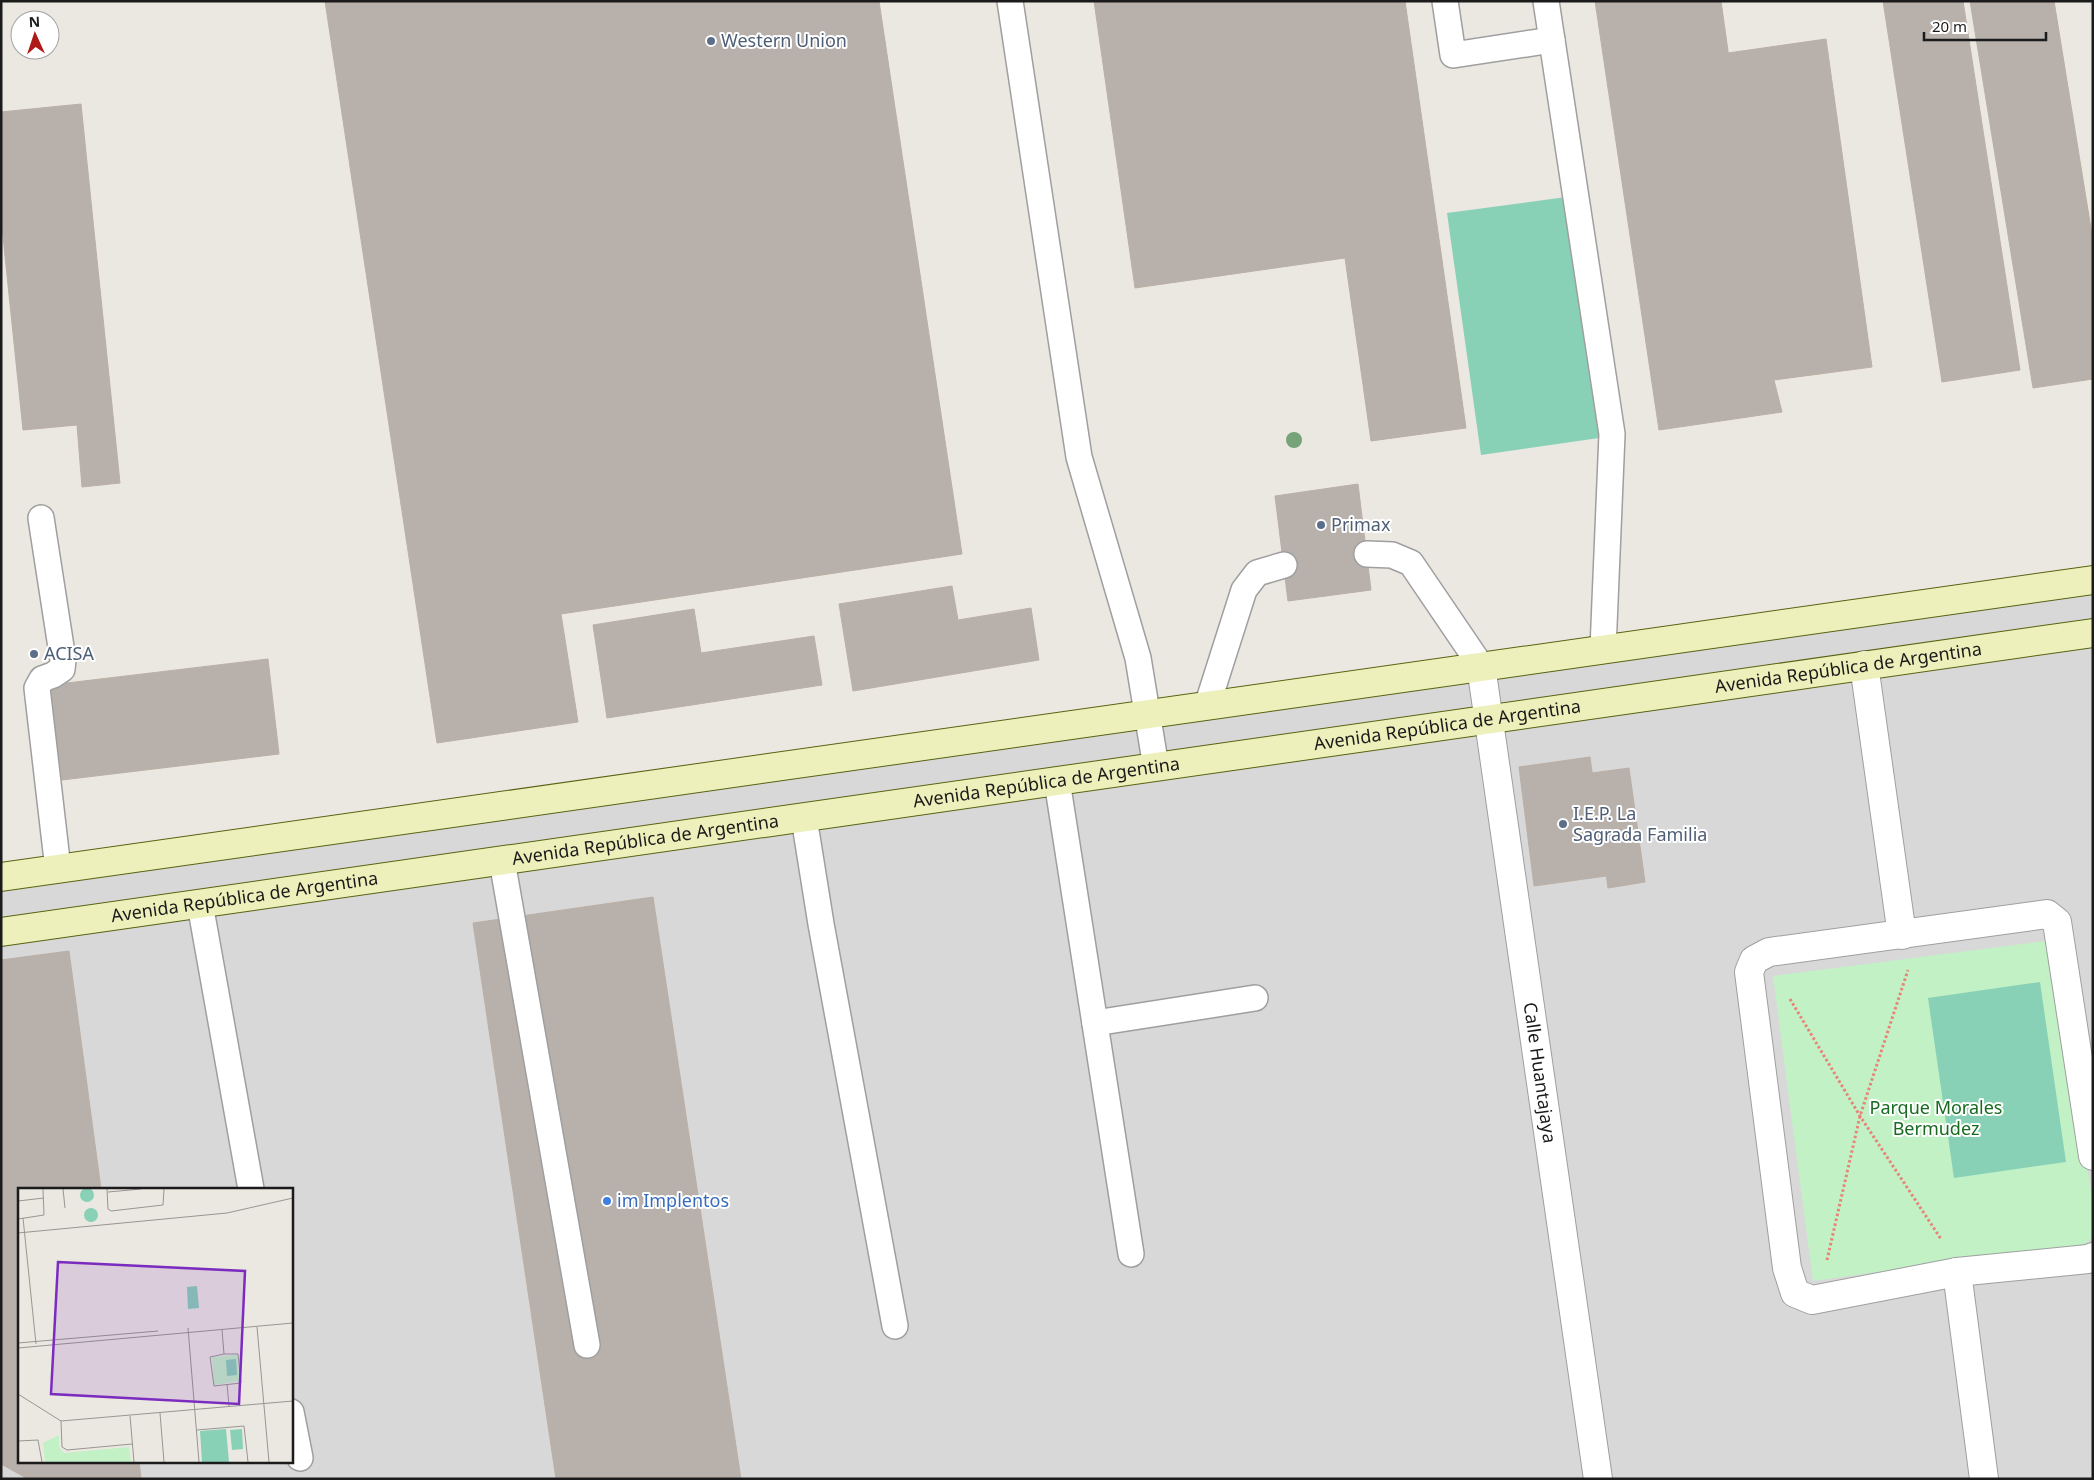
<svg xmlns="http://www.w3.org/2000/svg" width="2094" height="1480" font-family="'Noto Sans',sans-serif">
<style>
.residential{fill:#d8d8d8;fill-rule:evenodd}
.park{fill:#c2f1c6}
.pitch{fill:#88d1b6}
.building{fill:#b8b1ab;stroke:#bbafa5}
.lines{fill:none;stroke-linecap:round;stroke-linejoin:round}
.lane-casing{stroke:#9f9f9f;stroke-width:28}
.street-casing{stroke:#9f9f9f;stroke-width:30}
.secondary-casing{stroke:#586211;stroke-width:30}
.path{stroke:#e88375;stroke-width:3;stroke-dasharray:2.5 2.5;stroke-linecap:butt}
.lane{stroke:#fff;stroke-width:25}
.street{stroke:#fff;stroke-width:28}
.secondary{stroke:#edf0ba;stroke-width:28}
.tree{fill:#76a377}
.service-dot{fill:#5c6f8a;stroke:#fff;stroke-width:2}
.shop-dot{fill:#3f7fe0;stroke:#fff;stroke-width:2}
.labels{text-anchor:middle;stroke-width:4;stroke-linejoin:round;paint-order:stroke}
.service-label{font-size:18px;fill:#4e5e75;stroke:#fff;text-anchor:start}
.street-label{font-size:18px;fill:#1b1b1b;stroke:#fff}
.park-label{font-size:18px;fill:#176a20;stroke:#fff}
.shop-label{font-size:18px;fill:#366cbe;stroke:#fff;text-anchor:start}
.inset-road{fill:none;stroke:#989692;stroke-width:1}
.view{fill:#7b2cbf;fill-opacity:0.15;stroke:#7b2cbf;stroke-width:2.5}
.inset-edge{fill:none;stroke:#1b1b1b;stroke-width:2.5}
</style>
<rect width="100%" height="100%" fill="#ebe8e1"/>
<!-- residential -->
<path class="residential" d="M 2093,593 L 2093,1479 L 1,1479 L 1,892 ZM 19,1189 L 291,1189 L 291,1461 L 19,1461 Z"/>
<!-- park -->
<polygon class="park" points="2053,940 2093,1204 2093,1236 2085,1244 1813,1281 1773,976"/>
<!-- pitch -->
<g class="pitch">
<polygon points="1566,197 1599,438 1481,455 1447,213"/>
<polygon points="2040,982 2066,1162 1954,1178 1928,998"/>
</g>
<!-- building -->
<g class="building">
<polygon points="325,1 879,1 962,554 561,614 578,722 437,743"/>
<polygon points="1094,1 1405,1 1466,428 1371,441 1345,258 1135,288"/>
<polygon points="1595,1 1721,1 1774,380 1782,412 1659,430"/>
<polygon points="1883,1 1963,1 2020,370 1942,382"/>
<polygon points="1970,1 2054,1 2093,241 2093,379 2033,388"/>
<polygon points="1826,39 1872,367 1774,380 1728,53"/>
<polygon points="81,104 120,483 82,487 77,425 23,430 1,217 1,112"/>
<polygon points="1358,484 1371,590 1288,601 1275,496"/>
<polygon points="952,586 958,620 1031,608 1039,660 853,691 839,604"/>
<polygon points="694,609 701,653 814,636 822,685 607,718 593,625"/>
<polygon points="268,659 279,754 62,780 50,685"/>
<polygon points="1590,757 1606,876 1534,886 1519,767"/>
<polygon points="1629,768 1645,882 1608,888 1592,773"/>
<polygon points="653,897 741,1479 556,1479 473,923"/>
<polygon points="69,951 101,1189 19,1189 19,1461 139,1461 141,1479 28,1479 1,1464 1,960"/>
</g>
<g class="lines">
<!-- lane casing -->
<g class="lane-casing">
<g id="lane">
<polyline points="1010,1 1079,457 1138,658 1156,767"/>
<polyline points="1445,1 1453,55 1552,40"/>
<polyline points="1546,1 1612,434 1603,649"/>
<polyline points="41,518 63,660 62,669 53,675 42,679 37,688 58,869"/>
<polyline points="1367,554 1392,555 1411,563 1481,666"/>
<polyline points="1207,706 1244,590 1257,573 1284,565"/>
<polyline points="1057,781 1131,1254"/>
<polyline points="804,818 821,924 895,1326"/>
<polyline points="502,861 587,1345"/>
<polyline points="200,904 251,1189"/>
<polyline points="1095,1023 1255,998"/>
<polyline points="291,1412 300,1458"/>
</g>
</g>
<!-- street casing -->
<g class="street-casing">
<g id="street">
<polyline points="1864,665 1902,935"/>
<path id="s1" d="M 1481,666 L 1598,1479"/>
<polyline points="2093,1156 2057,922 2047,914 1769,952 1754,960 1749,972 1787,1268 1795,1293 1812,1300 1957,1272 2088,1259 2093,1257"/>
<polyline points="1957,1272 1984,1479"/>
</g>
</g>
<!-- secondary casing -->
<g class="secondary-casing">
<g id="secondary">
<polyline points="1,877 2093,580"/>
<path id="s2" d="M 1,932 L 2093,633"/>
</g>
</g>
<!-- path -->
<g class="path">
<polyline points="1790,999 1860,1116 1941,1239"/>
<polyline points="1827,1260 1860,1116 1908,970"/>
</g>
<!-- lane -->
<use href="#lane" class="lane"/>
<!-- street -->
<use href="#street" class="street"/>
<!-- secondary -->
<use href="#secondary" class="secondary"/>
</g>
<!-- trees -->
<circle class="tree" cx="1294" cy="440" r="8"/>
<!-- markers -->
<g class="service-dot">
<circle cx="711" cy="41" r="5"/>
<circle cx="1321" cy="525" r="5"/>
<circle cx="34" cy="654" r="5"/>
<circle cx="1563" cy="824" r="5"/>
</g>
<circle class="shop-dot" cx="607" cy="1201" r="5"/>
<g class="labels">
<!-- service labels -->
<g class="service-label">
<text x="721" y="47">Western Union</text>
<text x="1331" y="531">Primax</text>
<text x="44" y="660">ACISA</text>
<text x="1573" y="820">I.E.P. La<tspan x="1573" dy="21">Sagrada Familia</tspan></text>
</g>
<!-- street labels -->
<g class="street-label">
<text dy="6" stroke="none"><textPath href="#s2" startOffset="1866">Avenida República de Argentina</textPath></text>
<text dy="6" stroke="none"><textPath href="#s2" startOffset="1461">Avenida República de Argentina</textPath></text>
<text dy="6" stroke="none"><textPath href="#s2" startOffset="1056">Avenida República de Argentina</textPath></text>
<text dy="6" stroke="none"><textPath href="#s2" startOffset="651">Avenida República de Argentina</textPath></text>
<text dy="6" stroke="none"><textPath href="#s2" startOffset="246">Avenida República de Argentina</textPath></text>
<text dy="6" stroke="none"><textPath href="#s1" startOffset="411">Calle Huantajaya</textPath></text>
</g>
<!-- park labels -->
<g class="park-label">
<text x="1936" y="1114">Parque Morales<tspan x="1936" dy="21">Bermudez</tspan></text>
</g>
<!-- shop labels -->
<g class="shop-label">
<text x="617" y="1207">im Implentos</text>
</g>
</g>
<!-- overview -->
<g transform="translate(18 1188)">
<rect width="275" height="275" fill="#ebe8e1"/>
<path d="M 219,167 L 222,193 L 196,197 L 194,169 ZM 41,247 L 41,259 L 46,265 L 111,259 L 113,274 L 27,274 L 25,255 Z" fill="#c2f1c6"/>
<path d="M62 7a7 7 0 1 1 14 0a7 7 0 1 1-14 0ZM66 27a7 7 0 1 1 14 0a7 7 0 1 1-14 0ZM 179,98 L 181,120 L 170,121 L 169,99 ZM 218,171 L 219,187 L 209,188 L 208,172 ZM 208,241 L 211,274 L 184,274 L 182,243 ZM 224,241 L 225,261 L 214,262 L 212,242 Z" fill="#88d1b6"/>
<path class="inset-road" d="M 45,1 L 47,20M 89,1 L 90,21 L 93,23 L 145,17 L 146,1M 90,4 L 123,1M 0,13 L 26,10M 5,30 L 18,156M 0,31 L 26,27 L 25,1M 0,45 L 209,25 L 275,10M 239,139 L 251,274M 170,140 L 181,274M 204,142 L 206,166M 0,155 L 140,143M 0,160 L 275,135M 206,166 L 220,166 L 223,195 L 196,198 L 192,169 ZM 209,196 L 211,218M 0,206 L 43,233 L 275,213M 142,225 L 146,274M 112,228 L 116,274M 43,233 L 44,259 L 49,262 L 114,256M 179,242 L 226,238 L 230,274M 0,253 L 20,252 L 24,274"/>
<path class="view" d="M 40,74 L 227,83 L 221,216 L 33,206 Z"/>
<rect width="275" height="275" class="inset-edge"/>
</g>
<!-- border -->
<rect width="2094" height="1480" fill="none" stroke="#1b1b1b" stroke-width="5"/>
<!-- north arrow -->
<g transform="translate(35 35) rotate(357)"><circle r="24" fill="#ffffff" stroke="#a4a4a4"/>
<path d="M0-4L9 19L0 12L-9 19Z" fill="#ae1a17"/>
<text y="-8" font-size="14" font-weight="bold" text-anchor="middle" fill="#1b1b1b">N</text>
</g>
<!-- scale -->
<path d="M1924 32v8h122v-8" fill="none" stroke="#1b1b1b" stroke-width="2.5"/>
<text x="1932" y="32" font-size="15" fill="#1b1b1b" stroke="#ffffff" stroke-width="4" paint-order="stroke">20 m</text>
</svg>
